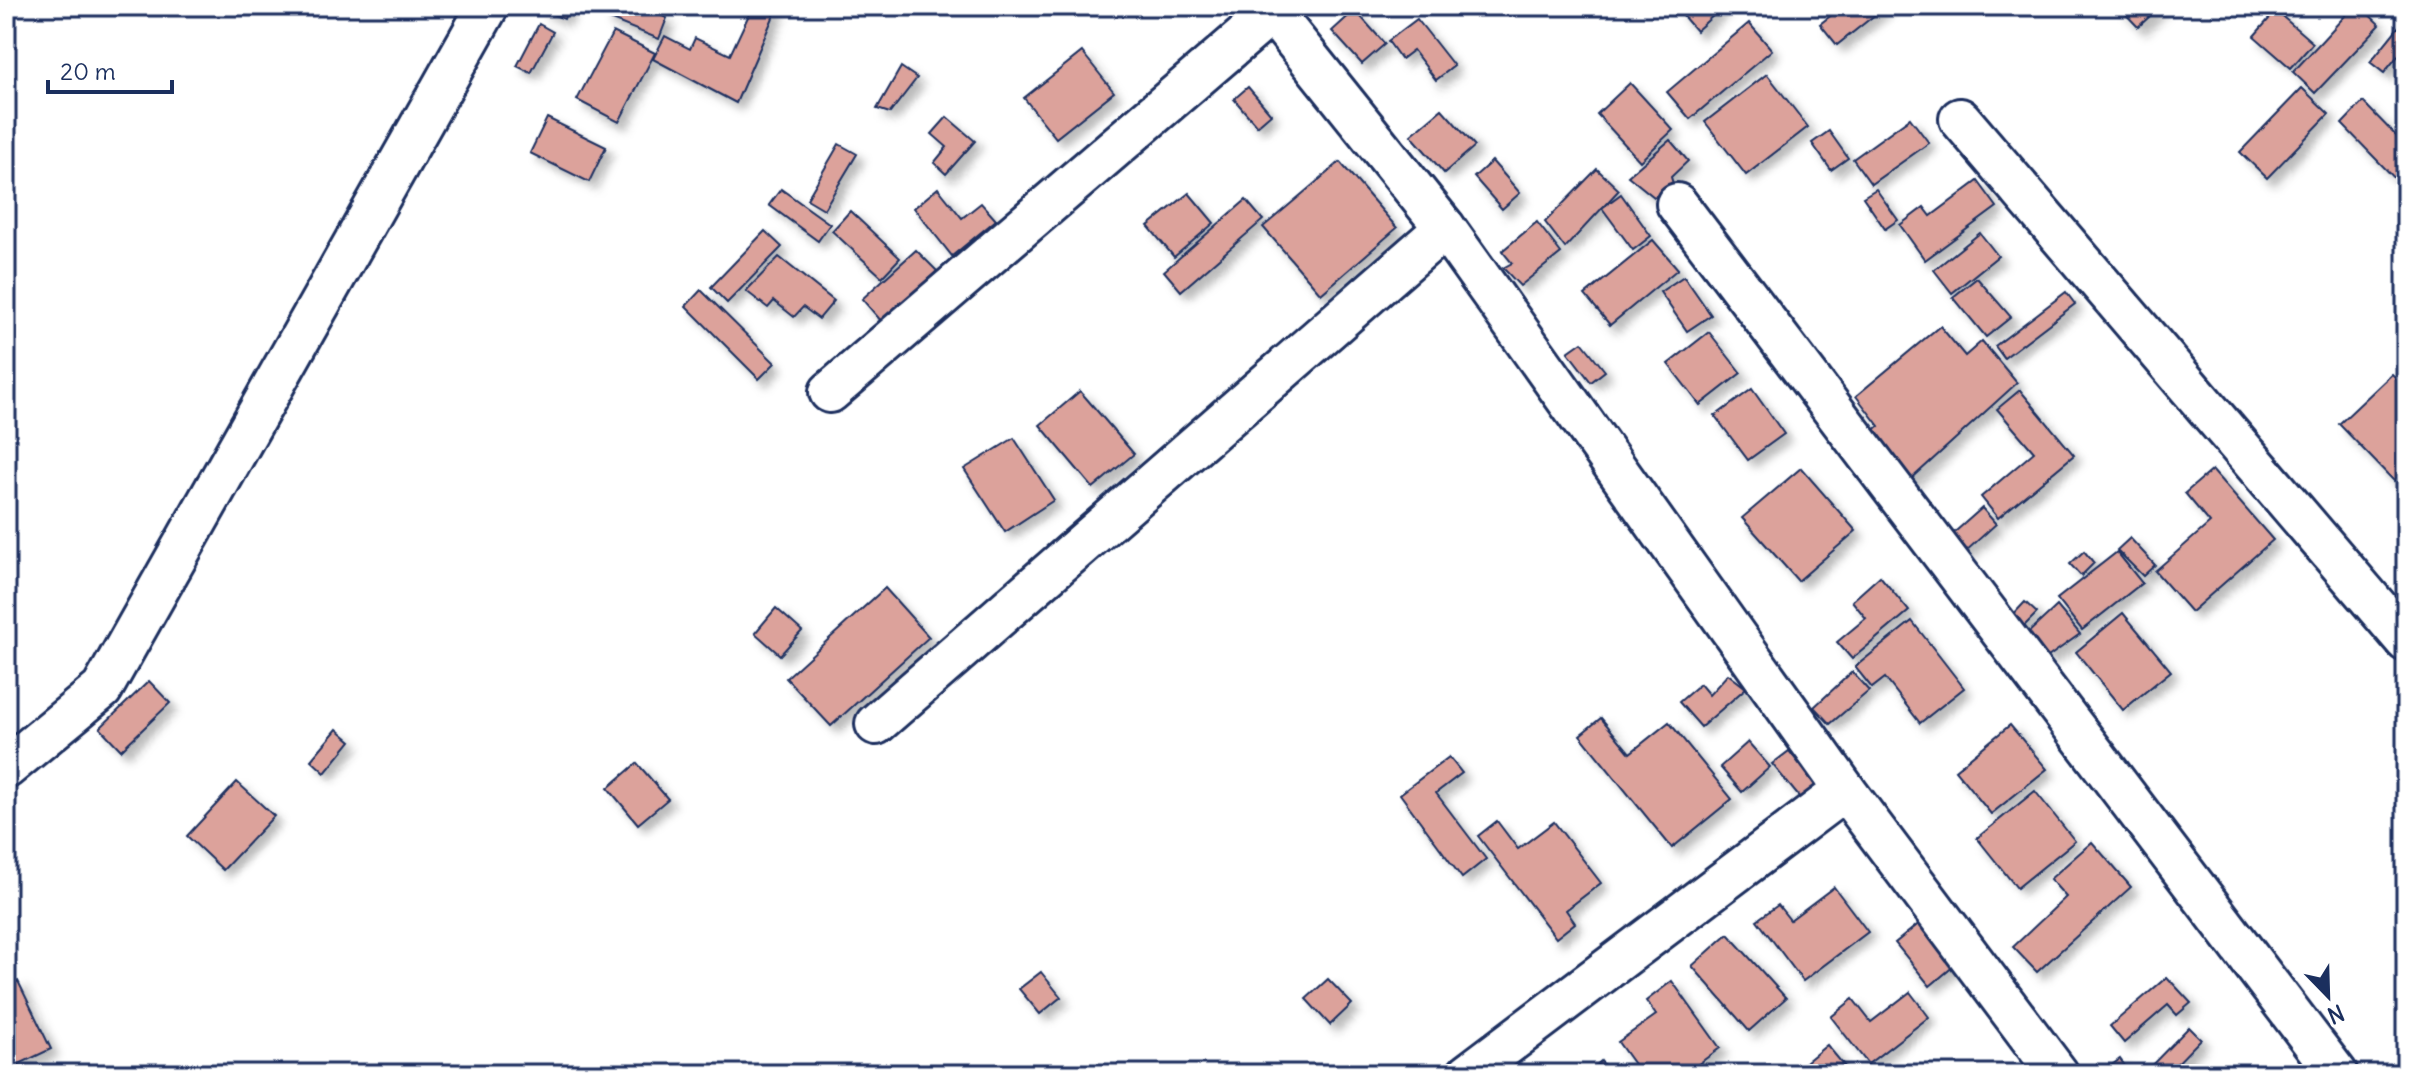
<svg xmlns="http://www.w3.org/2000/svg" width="2412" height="1080" font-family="Delius,sans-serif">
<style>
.building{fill:#dca29b;stroke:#1b2f5e;stroke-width:2;filter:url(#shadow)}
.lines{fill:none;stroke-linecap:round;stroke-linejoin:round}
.minor-casing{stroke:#1b2f5e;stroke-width:46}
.minor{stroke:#fff;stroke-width:40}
</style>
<defs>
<filter id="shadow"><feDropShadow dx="7" dy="7" stdDeviation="4" flood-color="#0004"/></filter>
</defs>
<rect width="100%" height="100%" fill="#fff"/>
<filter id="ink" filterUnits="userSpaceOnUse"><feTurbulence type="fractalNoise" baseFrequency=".0125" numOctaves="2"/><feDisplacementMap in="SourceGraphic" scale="16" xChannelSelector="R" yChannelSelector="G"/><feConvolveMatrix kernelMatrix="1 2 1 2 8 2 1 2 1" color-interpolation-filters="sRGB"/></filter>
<g filter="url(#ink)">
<!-- building -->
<g class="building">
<polygon points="542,6 569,6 564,19 540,9"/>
<polygon points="608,6 655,6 653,12 667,18 659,39 604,17"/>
<polygon points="753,6 778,6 736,103 653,59 665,36 690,49 695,38 730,55"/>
<polygon points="1680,6 1724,6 1696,31 1677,9"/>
<polygon points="1843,6 1886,6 1837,45 1820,24"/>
<polygon points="2118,6 2161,6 2138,27"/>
<polygon points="2354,6 2360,6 2380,25 2315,93 2293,72"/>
<polygon points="1355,10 1385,44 1362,64 1332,31"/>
<polygon points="2276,11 2313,43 2291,68 2254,36"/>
<polygon points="1417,19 1454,66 1436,80 1413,50 1401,59 1388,41"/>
<polygon points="1749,23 1772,50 1690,119 1667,92"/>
<polygon points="539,24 553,32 531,73 517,66"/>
<polygon points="2400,25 2406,30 2406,46 2384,73 2370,62"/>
<polygon points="613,32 655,53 619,122 577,100"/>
<polygon points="1082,52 1114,92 1056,138 1024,98"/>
<polygon points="901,67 917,78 890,113 877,109"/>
<polygon points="1767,74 1808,127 1746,175 1705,122"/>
<polygon points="1630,83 1673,130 1640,161 1597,114"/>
<polygon points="1248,87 1271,114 1257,126 1234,99"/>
<polygon points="2302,88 2329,114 2267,178 2240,152"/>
<polygon points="2363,102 2406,146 2406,190 2342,124"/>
<polygon points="1442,109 1475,146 1444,173 1411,135"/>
<polygon points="947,117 975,141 946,174 934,163 947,147 932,134"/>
<polygon points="547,118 606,147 589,182 530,153"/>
<polygon points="1910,118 1929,143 1871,184 1853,159"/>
<polygon points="1829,131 1848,158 1831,170 1812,143"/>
<polygon points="1670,140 1688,161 1671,177 1674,187 1654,197 1628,176"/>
<polygon points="839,144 857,154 824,209 807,199"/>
<polygon points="1492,161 1520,193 1502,209 1474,177"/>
<polygon points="1340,162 1397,228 1321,294 1263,227"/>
<polygon points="1597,169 1619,190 1565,248 1545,222"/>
<polygon points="1978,181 1997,207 1925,260 1900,225 1924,207 1931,216"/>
<polygon points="938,188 962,218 981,203 996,220 952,256 914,208"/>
<polygon points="781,189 830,224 818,241 769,205"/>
<polygon points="1876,189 1898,220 1885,229 1863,197"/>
<polygon points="1189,193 1214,223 1174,257 1148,226"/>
<polygon points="1621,194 1651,236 1633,250 1602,208"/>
<polygon points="1246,200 1263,220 1181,291 1164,271"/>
<polygon points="850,211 900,258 882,277 832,231"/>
<polygon points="1537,222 1561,253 1520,286 1503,268 1512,263 1502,251"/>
<polygon points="765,231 782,247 727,303 711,287"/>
<polygon points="1980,233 1998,256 1952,293 1934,270"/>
<polygon points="1653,240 1678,269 1610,325 1585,295"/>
<polygon points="916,250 937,271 882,322 862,299"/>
<polygon points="779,257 834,301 819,319 803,307 794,317 774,301 768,308 746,291"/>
<polygon points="1684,276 1711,315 1687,331 1660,292"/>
<polygon points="1977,278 2011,317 1986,337 1953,297"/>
<polygon points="701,290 775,363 759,379 686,306"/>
<polygon points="2066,292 2075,304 2004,358 1995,346"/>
<polygon points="1940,326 1965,356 1982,341 2017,383 1909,481 1866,437 1879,426 1856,396"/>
<polygon points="1709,332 1741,373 1700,405 1668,364"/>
<polygon points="1582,342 1605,371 1591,382 1568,352"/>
<polygon points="2392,374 2406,388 2406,470 2394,481 2339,424"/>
<polygon points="1752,389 1784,434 1748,460 1715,416"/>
<polygon points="2020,390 2074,455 1998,518 1981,497 2034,452 1997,409"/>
<polygon points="1080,391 1134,454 1093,488 1040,425"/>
<polygon points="1014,438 1054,500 1005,532 964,469"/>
<polygon points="1801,468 1856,531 1798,581 1742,518"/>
<polygon points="2212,470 2273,540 2191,612 2155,571 2210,523 2185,493"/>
<polygon points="1982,508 1996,524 1964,553 1948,538"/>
<polygon points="2130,538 2155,565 2143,576 2117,550"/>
<polygon points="2084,551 2094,563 2081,576 2070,564"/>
<polygon points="2117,552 2142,583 2082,630 2057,599"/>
<polygon points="1880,576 1909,611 1852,659 1837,642 1866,618 1852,601"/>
<polygon points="885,588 929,637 831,726 786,678"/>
<polygon points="2025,602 2037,613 2020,630 2009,619"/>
<polygon points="2057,606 2080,634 2048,657 2026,635"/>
<polygon points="776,608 802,631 780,655 755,633"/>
<polygon points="2123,613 2171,671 2123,710 2076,652"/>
<polygon points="1912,621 1964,688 1920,723 1885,678 1872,688 1855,667"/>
<polygon points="1852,672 1869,691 1830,724 1814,707"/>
<polygon points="1728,674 1746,688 1701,727 1679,702 1700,684 1709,695"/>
<polygon points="149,681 170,703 121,750 100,728"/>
<polygon points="1601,718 1630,753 1669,722 1732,799 1672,848 1580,735"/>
<polygon points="2010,725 2047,769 1991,814 1955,770"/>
<polygon points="337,729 351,741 325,773 311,760"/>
<polygon points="1748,742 1770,767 1742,792 1720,767"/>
<polygon points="1789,751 1816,785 1800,798 1772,764"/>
<polygon points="1449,757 1462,773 1436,793 1486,859 1462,878 1400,794"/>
<polygon points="637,763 668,799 638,824 608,788"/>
<polygon points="237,782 274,816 223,870 187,836"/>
<polygon points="2035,791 2075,841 2017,888 1977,838"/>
<polygon points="1497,821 1518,849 1554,822 1601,883 1566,910 1575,923 1556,938 1478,836"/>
<polygon points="2092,842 2131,887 2037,972 2013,947 2066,897 2050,879"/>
<polygon points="1834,887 1868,932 1803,981 1757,920 1778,905 1790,920"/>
<polygon points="1921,922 1955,965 1930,986 1895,943"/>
<polygon points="1728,934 1786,998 1749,1031 1692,966"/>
<polygon points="1041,972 1061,997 1040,1014 1019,989"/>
<polygon points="2167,977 2191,1003 2177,1015 2168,1005 2124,1043 2110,1026"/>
<polygon points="1328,979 1352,1004 1330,1025 1306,999"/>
<polygon points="18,981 51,1049 11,1068 6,1057 6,987"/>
<polygon points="1672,981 1720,1048 1685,1074 1641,1074 1618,1042 1656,1015 1646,1001"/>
<polygon points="1910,992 1929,1017 1868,1064 1831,1017 1853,999 1871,1022"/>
<polygon points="2189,1027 2201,1039 2167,1074 2147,1074 2145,1072"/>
<polygon points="1827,1045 1851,1074 1791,1074"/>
<polygon points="2120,1059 2131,1074 2100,1074"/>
<polygon points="1601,1061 1611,1074 1586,1074"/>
</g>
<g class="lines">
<!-- minor casing -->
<g class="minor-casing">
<g id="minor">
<polyline points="1267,6 1445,228 1845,790 2058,1074"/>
<polyline points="1960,119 2406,641"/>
<polyline points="1677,204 2337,1074"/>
<polyline points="830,392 1273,12"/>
<polyline points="876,724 1445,228"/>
<polyline points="6,768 102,689 488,6"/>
<polyline points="1468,1074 1845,790"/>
</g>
</g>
<!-- minor -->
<use href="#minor" class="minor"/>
</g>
</g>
<!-- margin -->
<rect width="2412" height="1080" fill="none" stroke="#fff" stroke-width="32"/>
<rect x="16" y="16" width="2380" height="1048" fill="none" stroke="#1b2f5e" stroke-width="3" filter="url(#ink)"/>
<!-- north arrow -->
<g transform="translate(2328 996) rotate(157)" stroke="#ffffff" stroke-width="6" paint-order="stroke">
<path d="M0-6L14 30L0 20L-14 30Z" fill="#1b2f5e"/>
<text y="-12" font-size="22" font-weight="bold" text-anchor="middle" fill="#1b2f5e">N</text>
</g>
<!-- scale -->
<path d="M48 80v12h124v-12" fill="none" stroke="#1b2f5e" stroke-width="4"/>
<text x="60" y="80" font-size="24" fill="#1b2f5e" stroke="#ffffff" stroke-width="6" paint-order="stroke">20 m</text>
</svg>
